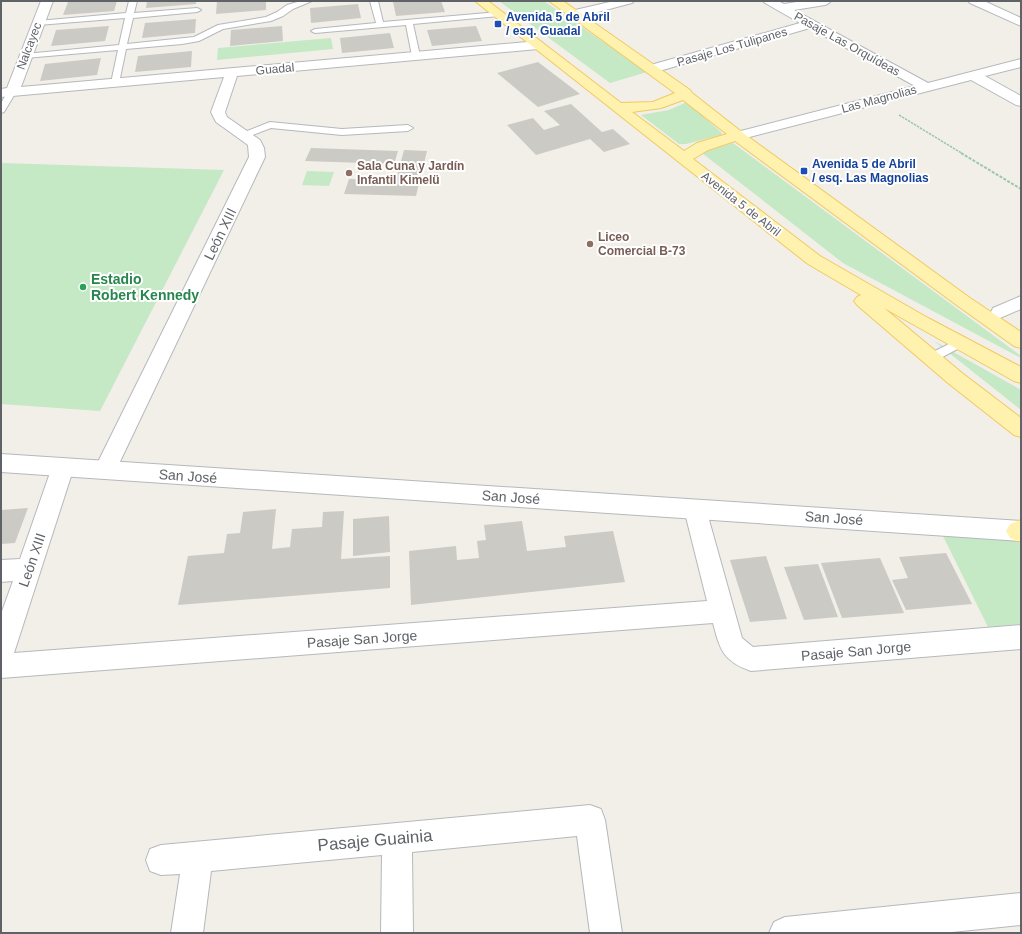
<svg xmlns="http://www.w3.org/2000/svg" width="1022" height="934" font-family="Arial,sans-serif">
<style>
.green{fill:#c5e8c5}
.building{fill:#cccac5}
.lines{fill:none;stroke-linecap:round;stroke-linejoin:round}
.service-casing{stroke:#b5b8bc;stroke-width:2}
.minor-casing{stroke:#b5b8bc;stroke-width:2}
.tertiary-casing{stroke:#b5b8bc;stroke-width:2}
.primary-casing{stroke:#f2c960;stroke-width:2}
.path-far1{stroke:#9cc7a9;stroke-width:1.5;stroke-dasharray:2.5 1;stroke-linecap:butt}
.path{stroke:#9cc7a9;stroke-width:2;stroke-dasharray:3 1.5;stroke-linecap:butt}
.service{fill:#fff;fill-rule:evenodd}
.minor{fill:#fff;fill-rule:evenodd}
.tertiary{fill:#fff;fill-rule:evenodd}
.primary{fill:#fff2af;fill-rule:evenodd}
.transit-dot{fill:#1a4fb4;stroke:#fff;stroke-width:1.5}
.education-dot{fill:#8d6e63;stroke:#fff;stroke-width:1.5}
.leisure-dot{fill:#2e9e5b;stroke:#fff;stroke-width:1.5}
.labels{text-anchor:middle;stroke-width:4;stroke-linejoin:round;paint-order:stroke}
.far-transit-label{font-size:12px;font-weight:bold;fill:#164399;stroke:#fff;text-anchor:start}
.far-street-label{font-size:12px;fill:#5f6368;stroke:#fff}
.far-education-label{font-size:12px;font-weight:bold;fill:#785e54;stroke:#fff;text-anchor:start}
.street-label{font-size:14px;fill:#5f6368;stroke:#fff}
.leisure-label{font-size:14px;font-weight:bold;fill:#27864d;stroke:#fff;text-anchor:start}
.near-street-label{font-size:17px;fill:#5f6368;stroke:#fff}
</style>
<rect width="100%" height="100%" fill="#f1efe8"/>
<!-- green -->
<g class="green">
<polygon points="499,1 544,1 647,72 610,83"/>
<polygon points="331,38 333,49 217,60 218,48"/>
<polygon points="687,102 722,133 721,135 686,144 679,144 641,115 669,110"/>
<polygon points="733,143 1021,356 1021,358 843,263 702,153"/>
<polygon points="1,163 224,170 100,411 1,404"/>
<polygon points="307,171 334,172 329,186 302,185"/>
<polygon points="934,341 1021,390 1021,410"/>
<polygon points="943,536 1021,540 1021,624 988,627"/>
</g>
<!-- building -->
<g class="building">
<polygon points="77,1 117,1 114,11 63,15 68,2"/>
<polygon points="147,1 196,1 196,4 146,8"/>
<polygon points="217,1 266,1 266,10 216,14"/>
<polygon points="405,1 441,1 445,12 396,16 393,2"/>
<polygon points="358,4 361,18 311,23 310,8"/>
<polygon points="196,19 195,33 142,38 145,23"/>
<polygon points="109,26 105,41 51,46 56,30"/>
<polygon points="282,26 283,41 230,46 231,30"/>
<polygon points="476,26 482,41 432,46 427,30"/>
<polygon points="390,33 394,48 342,53 340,38"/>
<polygon points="192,51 191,67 135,72 138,56"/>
<polygon points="101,58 97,75 40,81 45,64"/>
<polygon points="538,62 580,94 538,107 497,73"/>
<polygon points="571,104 602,132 613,129 630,144 604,152 590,139 536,155 507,125 533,118 544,130 560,125 544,111"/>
<polygon points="311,148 398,151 394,164 305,161"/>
<polygon points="404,150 427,151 416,196 344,194 349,179 396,180"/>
<polygon points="28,508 15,543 1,544 1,510"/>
<polygon points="276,509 272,549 290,547 292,529 322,527 323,512 344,511 341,559 390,556 390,588 178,605 188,556 224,553 227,534 240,533 243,512"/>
<polygon points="389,516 390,552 353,556 353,519"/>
<polygon points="522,521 527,551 566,547 564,536 613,531 625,582 411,605 409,551 456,546 457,560 479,558 477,541 486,540 484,525"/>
<polygon points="946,553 972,604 906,610 892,580 908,578 899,557"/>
<polygon points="766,556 787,619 750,622 730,560"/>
<polygon points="880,558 904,613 842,618 821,563"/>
<polygon points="818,564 838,617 804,620 784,567"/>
</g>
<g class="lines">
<!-- service casing -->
<g class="service-casing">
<g id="service">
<polygon points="129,1 137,1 134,13 197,8 201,10 197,12 133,18 127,44 194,37 218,25 266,17 277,12 287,5 301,1 312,1 293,9 283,16 271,21 223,29 199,41 182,44 126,49 119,83 115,86 111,83 118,50 25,58 21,56 25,54 119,45 125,18 38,25 34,23 38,21 126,13"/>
<polygon points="370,1 378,1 383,22 499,12 503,14 499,16 413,24 420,56 416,58 412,56 406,25 315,33 311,31 315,29 376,23"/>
<polygon points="12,89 16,92 4,112 1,113 1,103 9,90"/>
<polygon points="270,122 342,129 408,125 413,128 408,131 342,135 271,128 245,138 240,135 242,133"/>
<polygon points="959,339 963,340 965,343 963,346 935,361 931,362 927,361 925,358 927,355"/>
</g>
</g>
<!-- minor casing -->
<g class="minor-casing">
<g id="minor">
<polygon points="41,1 53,1 21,87 538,41 542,42 544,45 542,48 538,49 237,76 225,112 227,117 260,140 264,148 265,157 116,470 113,476 105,479 97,476 94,470 249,157 248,145 216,122 211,112 224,77 1,97 1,89 7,88"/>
<polygon points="614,1 634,1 632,3 575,18 571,17 569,14 571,11"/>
<polygon points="763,1 778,1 784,4 803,1 831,1 829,3 825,5 794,10 928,83 1021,59 1021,67 985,76 1021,96 1021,106 1016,105 971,80 738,140 733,139 731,136 733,133 915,86 810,28 652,73 647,72 645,69 647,66 800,23 765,3"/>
<polygon points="968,1 984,1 1021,18 1021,26 970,3"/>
<polygon points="1021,296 1021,309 1000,318 993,316 991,312 993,308"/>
<path d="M 63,458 L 71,461 L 74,467 L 14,653 L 707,601 L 684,509 L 687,502 L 695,500 L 703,502 L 706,509 L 742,638 L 753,647 L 1021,625 L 1021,649 L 751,671 C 723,661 720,650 713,623 L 1,678 L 1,614 L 13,581 L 1,582 L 1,560 L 20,559 L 52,467 L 55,461 Z"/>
<polygon points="590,805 601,809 605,820 622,933 590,933 577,836 412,852 413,933 381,933 382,855 211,871 203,933 171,933 180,874 161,875 150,871 146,860 150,849 161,845"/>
<polygon points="1021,893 1021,925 942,933 769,933 774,922 785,917"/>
</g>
</g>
<!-- tertiary casing -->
<g class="tertiary-casing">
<polygon id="tertiary" points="1,454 1021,521 1021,541 1,472"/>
</g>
<!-- primary casing -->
<g class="primary-casing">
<g id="primary">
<path d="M 475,1 L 488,1 L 621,103 L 653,102 L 675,93 L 549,1 L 563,1 L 690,90 L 692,93 L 743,133 L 970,298 L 1021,332 L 1021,348 L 1014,346 L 958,306 L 735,141 L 708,150 L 693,159 L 820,256 L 928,318 L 1021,367 L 1021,383 L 1014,381 L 884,308 L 962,373 L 1021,418 L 1021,437 L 1014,435 L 948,383 L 857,305 L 854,301 L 857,297 L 861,295 L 808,264 ZM 683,100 L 727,134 L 697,143 L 684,151 L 632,112 L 661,108 Z"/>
<polygon points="1021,520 1021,540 1018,541 1010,538 1006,531 1010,524"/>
</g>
</g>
<!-- path-far1 -->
<polyline class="path-far1" points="899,115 963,154"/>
<!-- path -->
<polyline class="path" points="961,153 1021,189"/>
<!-- service -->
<use href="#service" class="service"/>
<!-- minor -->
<use href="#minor" class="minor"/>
<!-- tertiary -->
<use href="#tertiary" class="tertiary"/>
<!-- primary -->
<use href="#primary" class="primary"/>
</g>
<!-- markers -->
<g class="transit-dot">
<rect x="494" y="20" width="8" height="8" rx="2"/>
<rect x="800" y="167" width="8" height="8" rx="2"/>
</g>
<g class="education-dot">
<circle cx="349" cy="173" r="4"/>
<circle cx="590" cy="244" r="4"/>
</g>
<circle class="leisure-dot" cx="83" cy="287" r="4"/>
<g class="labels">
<!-- far-transit labels -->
<g class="far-transit-label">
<text x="506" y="21">Avenida 5 de Abril<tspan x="506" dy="14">/ esq. Guadal</tspan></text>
<text x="812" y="168">Avenida 5 de Abril<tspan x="812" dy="14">/ esq. Las Magnolias</tspan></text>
</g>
<!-- far-street labels -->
<g class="far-street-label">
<text transform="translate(847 44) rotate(29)" y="4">Pasaje Las Orquídeas</text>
<text transform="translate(29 46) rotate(-69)" y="4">Nalcayec</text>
<text transform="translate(732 47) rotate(-16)" y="4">Pasaje Los Tulipanes</text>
<text transform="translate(275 69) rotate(-5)" y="4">Guadal</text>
<text transform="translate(879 99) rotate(-15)" y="4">Las Magnolias</text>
<text transform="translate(741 204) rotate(38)" y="4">Avenida 5 de Abril</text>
</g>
<!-- far-education labels -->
<g class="far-education-label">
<text x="357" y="170">Sala Cuna y Jardín<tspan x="357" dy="14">Infantil Kimelü</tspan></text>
<text x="598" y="241">Liceo<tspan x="598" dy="14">Comercial B-73</tspan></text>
</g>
<!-- street labels -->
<g class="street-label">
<text transform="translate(220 234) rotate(-64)" y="5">León XIII</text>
<text transform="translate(188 476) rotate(4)" y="5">San José</text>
<text transform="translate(511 497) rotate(4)" y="5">San José</text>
<text transform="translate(834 518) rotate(4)" y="5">San José</text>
<text transform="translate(32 560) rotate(-71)" y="5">León XIII</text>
<text transform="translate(362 639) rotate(-4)" y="5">Pasaje San Jorge</text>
<text transform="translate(856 651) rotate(-5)" y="5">Pasaje San Jorge</text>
</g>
<!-- leisure labels -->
<g class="leisure-label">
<text x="91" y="284">Estadio<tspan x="91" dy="16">Robert Kennedy</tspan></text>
</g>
<!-- near-street labels -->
<g class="near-street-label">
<text transform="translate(375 840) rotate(-5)" y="6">Pasaje Guainia</text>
</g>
</g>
<!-- border -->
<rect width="1022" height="934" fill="none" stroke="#5f6368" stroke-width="4"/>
</svg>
